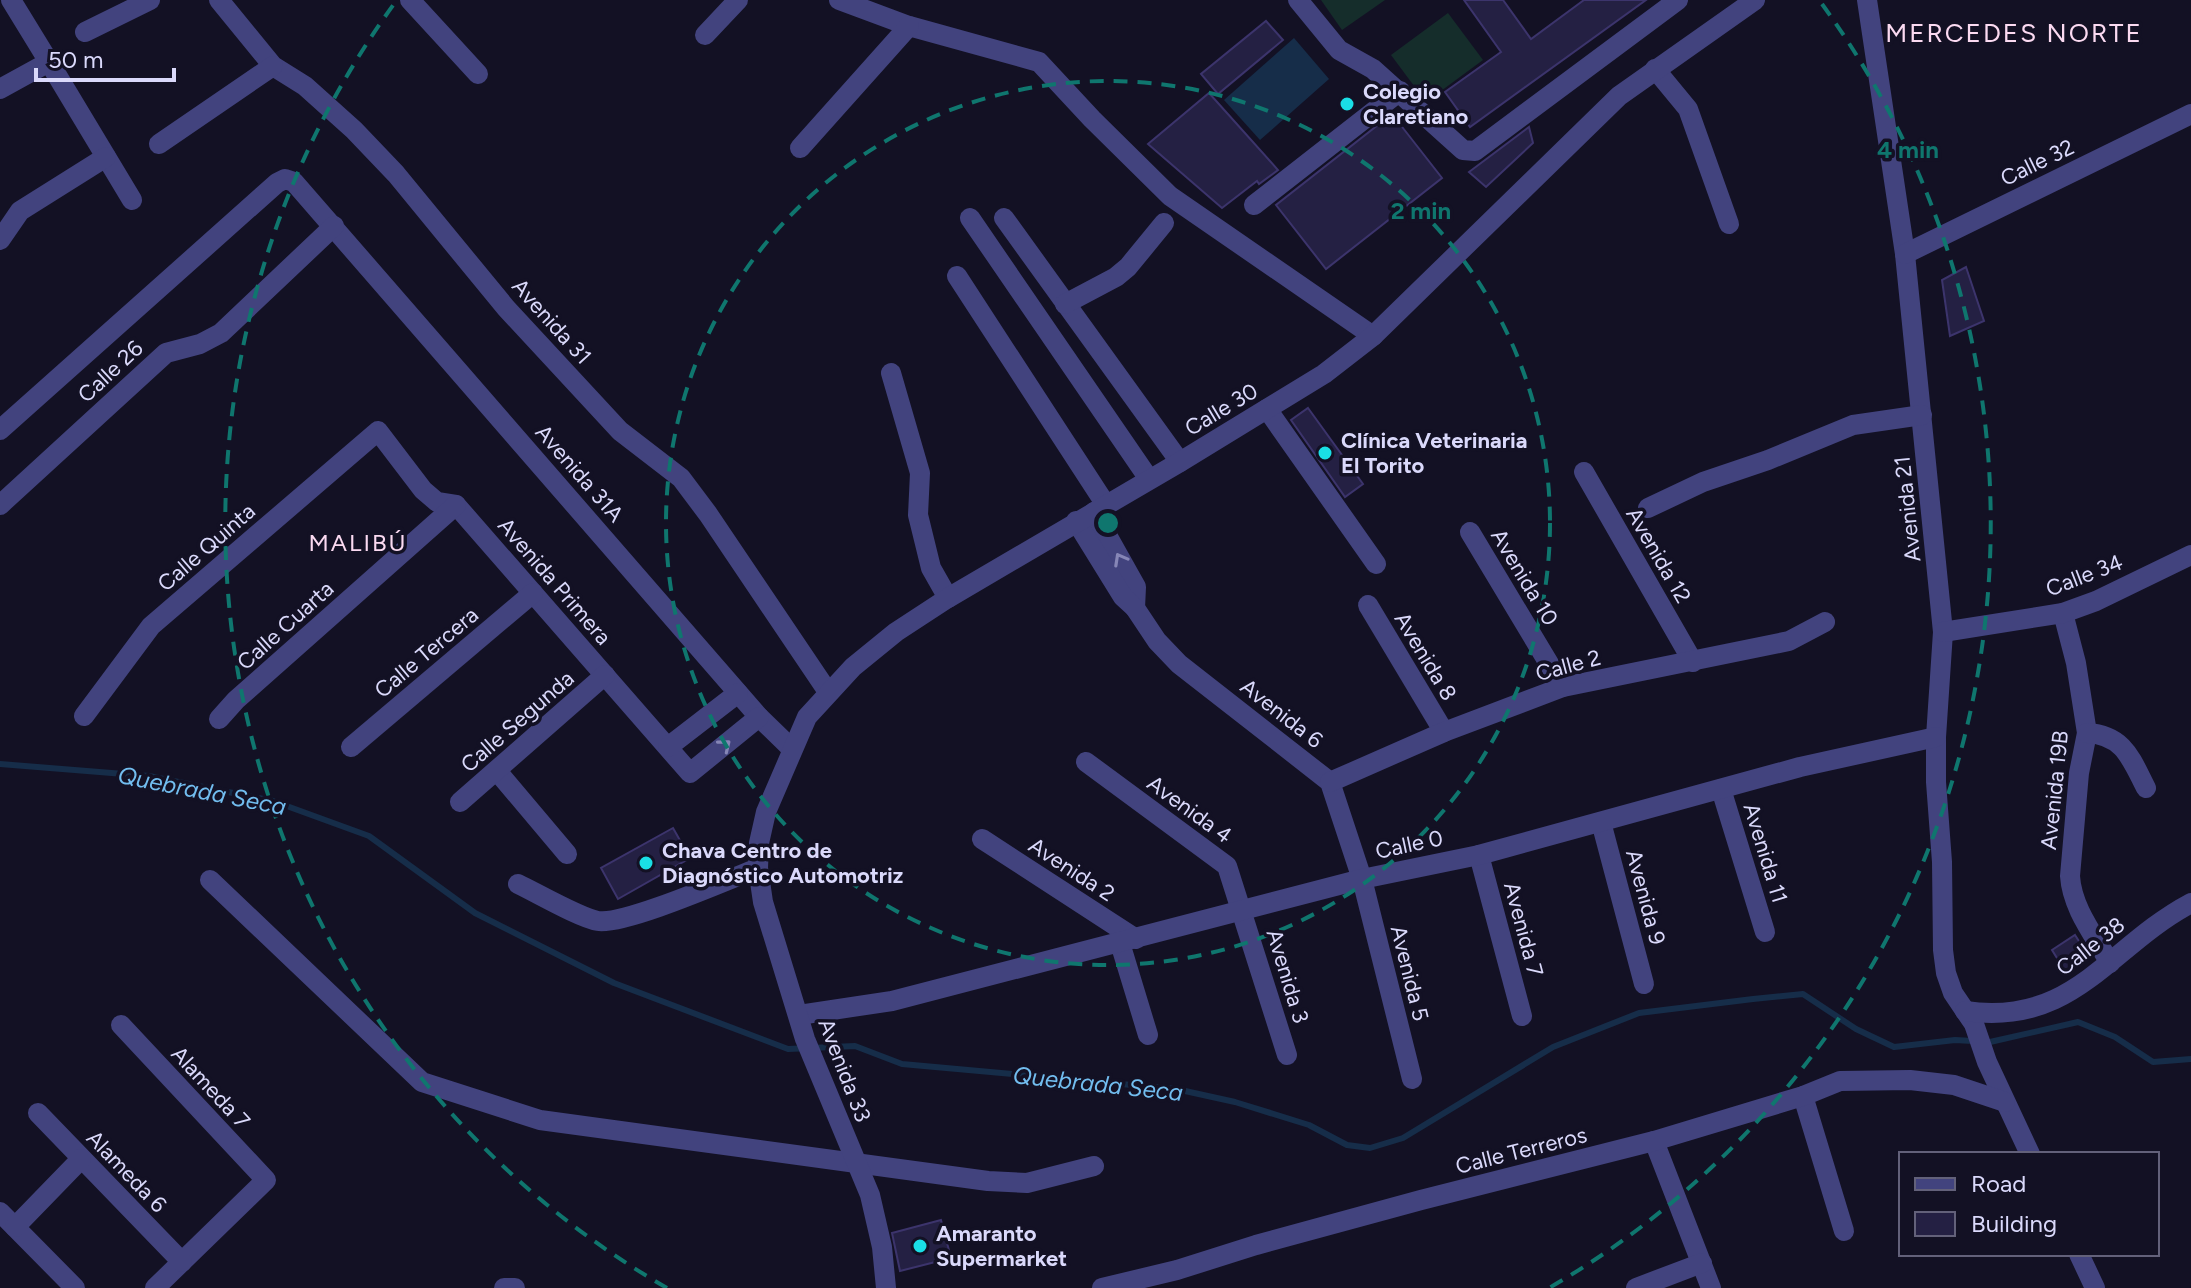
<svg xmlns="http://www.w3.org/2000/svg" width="2191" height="1288" font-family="Figtree,sans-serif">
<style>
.green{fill:#152d2b}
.water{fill:#162d49}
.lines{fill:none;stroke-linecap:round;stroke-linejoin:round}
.stream{stroke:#162d49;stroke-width:6}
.building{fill:#242043;stroke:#3c346c;stroke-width:2}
.minor{stroke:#42437e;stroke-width:20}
.oneway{stroke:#8686b6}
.ring{fill:none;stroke:#0f766e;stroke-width:4;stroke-dasharray:14 10}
.poi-dot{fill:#1adee5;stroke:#131124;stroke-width:3}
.labels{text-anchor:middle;stroke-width:7;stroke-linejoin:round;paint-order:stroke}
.poi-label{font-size:22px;font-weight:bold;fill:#dad9fb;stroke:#131124;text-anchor:start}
.street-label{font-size:22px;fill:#dad9fb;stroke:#131124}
.neighbourhood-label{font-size:24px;letter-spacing:2px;fill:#fbdaf1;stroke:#131124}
.water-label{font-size:24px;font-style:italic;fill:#72bdef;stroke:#131124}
.quarter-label{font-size:26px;letter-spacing:2px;fill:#fbdaf1;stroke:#131124}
.centre{fill:#0f766e;stroke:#131124;stroke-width:4}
.ring-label{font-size:24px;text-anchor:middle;font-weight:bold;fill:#0f766e;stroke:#131124;stroke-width:7;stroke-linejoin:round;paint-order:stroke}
</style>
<rect width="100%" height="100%" fill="#131124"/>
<!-- green -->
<g class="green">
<polygon points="1321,0 1385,0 1342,30"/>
<polygon points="1448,13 1483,60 1426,102 1391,55"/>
</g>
<!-- water -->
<polygon class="water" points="1294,38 1329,79 1260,140 1224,100"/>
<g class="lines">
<!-- stream -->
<polyline class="stream" points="0,764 149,776 273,801 369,836 475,913 614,983 788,1049 855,1046 902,1064 1176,1089 1235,1102 1309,1125 1347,1145 1370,1148 1403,1138 1553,1047 1639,1013 1753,999 1803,994 1856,1029 1894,1047 1955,1040 1990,1042 2078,1022 2115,1037 2153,1062 2191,1059"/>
</g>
<!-- building -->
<g class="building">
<polygon points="1464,0 1503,0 1531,39 1584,0 1646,0 1470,127 1445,92 1501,52"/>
<polygon points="1266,21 1283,40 1218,94 1201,74"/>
<polygon points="1209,93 1278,170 1259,184 1257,181 1222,208 1148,144"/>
<polygon points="1392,114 1442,178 1326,269 1276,205"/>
<polygon points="1529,127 1533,143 1486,187 1469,172"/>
<polygon points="1966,267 1984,321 1950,336 1942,280"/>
<polygon points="1308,408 1363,484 1345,497 1291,420"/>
<polygon points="673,828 690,858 618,899 601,868"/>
<polygon points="2075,935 2089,957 2065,971 2052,950"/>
<polygon points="941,1220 951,1258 900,1271 892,1233"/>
</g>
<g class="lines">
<!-- minor -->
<g class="minor">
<polyline points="11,0 49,62"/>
<polyline points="219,0 273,66 305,86 354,130 396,174 506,308 620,431 681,478 708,514 828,692"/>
<polyline points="410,0 478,74"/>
<polyline points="839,0 909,26 1039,62 1092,119 1170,196 1373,336"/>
<polyline points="1298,0 1339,50 1373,69 1463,150 1475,151 1678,0"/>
<polyline points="1867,0 1905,254 1943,632 1936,737 1936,782 1942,862 1943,950 1946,973 1953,993 1974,1024 1987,1062 2030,1154"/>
<polyline points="85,32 150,0"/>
<polyline points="705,35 738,0"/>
<polyline points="1655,69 1688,109 1729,224"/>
<polyline points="0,89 49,62 132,200"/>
<polyline points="159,144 273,66"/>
<polyline points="800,148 909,26"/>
<polyline points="1254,205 1400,91"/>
<polyline points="970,218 1149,479"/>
<polyline points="1004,218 1180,462"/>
<polyline points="0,240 20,211 106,157"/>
<polyline points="1905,254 2191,114"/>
<polyline points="957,276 1106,505"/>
<polyline points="1065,304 1116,277 1128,267 1164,223"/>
<polyline points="891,373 920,473 918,515 931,568 948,598"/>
<polyline points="1267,409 1376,564"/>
<polyline points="0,430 277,183 285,179 294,182 759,717 792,749"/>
<polyline points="1584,472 1693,662"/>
<polyline points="0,505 166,353 200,344 221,333 334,226"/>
<polyline points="1648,508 1703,482 1768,460 1853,425 1922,415"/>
<polyline points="1094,512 1136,587 1135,608"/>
<polyline points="1076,521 1123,597 1135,608 1157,641 1179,664 1330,782 1362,879 1412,1079"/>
<polyline points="1470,532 1563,687"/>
<polyline points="1368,605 1444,732"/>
<path d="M 2063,613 L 2076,663 L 2087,733 L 2079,773 L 2070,876 C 2072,908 2094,935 2110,963"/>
<polyline points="1943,632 2063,613 2096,601 2191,555"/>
<polyline points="84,716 151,626 378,431 423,490 437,502 456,505 690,773 759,717"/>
<polyline points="219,719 236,700 456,505"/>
<path d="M 2087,733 C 2124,735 2131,759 2146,788"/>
<polyline points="351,747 533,593"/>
<polyline points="668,747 738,693"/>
<polyline points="1086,762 1227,866 1287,1055"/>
<polyline points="497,771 567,854"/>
<polyline points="1330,782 1444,732 1563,687 1789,641 1825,622"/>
<polyline points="1721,789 1765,932"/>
<polyline points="460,802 605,675"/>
<polyline points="1601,822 1644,984"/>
<polyline points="982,839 1136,939"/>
<polyline points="1479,855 1522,1016"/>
<polyline points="210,880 422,1082 540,1120 988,1181 1027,1183 1094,1166"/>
<path d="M 518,884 C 537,893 580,918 598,921 C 625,925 727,880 758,868"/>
<polyline points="1120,943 1148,1035"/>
<path d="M 1965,1011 C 2074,1027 2108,947 2191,903"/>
<polyline points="799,1015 892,1001 1362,879 1479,855 1800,767 1936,737"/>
<polyline points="121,1025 266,1180 155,1288"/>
<polyline points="1803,1096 1844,1231"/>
<polyline points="38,1113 182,1262"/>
<polyline points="1654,1141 1711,1288"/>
<polyline points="0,1212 75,1288"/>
<polyline points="15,1227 81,1159"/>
<polyline points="2079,1254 2095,1288"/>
<polyline points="504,1288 515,1288"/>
<polyline points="886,1288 882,1247 870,1195 805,1039 763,902 758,868 759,843 766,812 807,717 853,667 896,632 948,598 1180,462 1324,374 1373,336 1619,96 1755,0"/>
<polyline points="1102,1288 1177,1270 1256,1245 1421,1200 1654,1141 1803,1096 1840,1081 1910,1080 1954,1085 2005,1102"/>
<polyline points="1636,1288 1702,1263"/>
</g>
</g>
<!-- one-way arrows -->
<defs><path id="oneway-chevron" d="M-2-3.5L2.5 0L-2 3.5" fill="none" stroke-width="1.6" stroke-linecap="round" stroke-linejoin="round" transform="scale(2)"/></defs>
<g class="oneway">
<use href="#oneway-chevron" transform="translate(1120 559) rotate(-119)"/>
<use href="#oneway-chevron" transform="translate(725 745) rotate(-39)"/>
</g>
<!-- distance rings -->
<g class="ring">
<circle cx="1108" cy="523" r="442"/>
<path d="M667 1288A883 883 0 0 1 394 4M1822 4A883 883 0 0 1 1549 1288"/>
</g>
<!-- markers -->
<g class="poi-dot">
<circle cx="1347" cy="104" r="8"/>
<circle cx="1325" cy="453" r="8"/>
<circle cx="646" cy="863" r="8"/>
<circle cx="920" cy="1246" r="8"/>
</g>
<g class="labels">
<!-- poi labels -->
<g class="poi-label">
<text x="1363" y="99">Colegio<tspan x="1363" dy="25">Claretiano</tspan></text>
<text x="1341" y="448">Clínica Veterinaria<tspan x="1341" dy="25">El Torito</tspan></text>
<text x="662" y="858">Chava Centro de<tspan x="662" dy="25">Diagnóstico Automotriz</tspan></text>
<text x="936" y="1241">Amaranto<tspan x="936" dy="25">Supermarket</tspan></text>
</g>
<!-- street labels -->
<g class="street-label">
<text transform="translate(2037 162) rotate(-26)" y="8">Calle 32</text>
<text transform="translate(552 321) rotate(48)" y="8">Avenida 31</text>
<text transform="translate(110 371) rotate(-43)" y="8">Calle 26</text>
<text transform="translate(1221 409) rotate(-31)" y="8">Calle 30</text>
<text transform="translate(580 473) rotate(49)" y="8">Avenida 31A</text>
<text transform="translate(1907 509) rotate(-96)" y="8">Avenida 21</text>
<text transform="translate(206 547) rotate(-41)" y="8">Calle Quinta</text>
<text transform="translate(1659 555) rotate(60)" y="8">Avenida 12</text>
<text transform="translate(2084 575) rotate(-21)" y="8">Calle 34</text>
<text transform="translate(1525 577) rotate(59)" y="8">Avenida 10</text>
<text transform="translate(555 581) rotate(49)" y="8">Avenida Primera</text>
<text transform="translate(285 625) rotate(-42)" y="8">Calle Cuarta</text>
<text transform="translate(426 652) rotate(-40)" y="8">Calle Tercera</text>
<text transform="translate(1426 656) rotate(59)" y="8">Avenida 8</text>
<text transform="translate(1568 665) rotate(-15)" y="8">Calle 2</text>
<text transform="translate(1282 713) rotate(38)" y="8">Avenida 6</text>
<text transform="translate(517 721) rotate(-41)" y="8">Calle Segunda</text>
<text transform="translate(2054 790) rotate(-84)" y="8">Avenida 19B</text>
<text transform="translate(1190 809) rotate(36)" y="8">Avenida 4</text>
<text transform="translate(1409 844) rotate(-12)" y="8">Calle 0</text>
<text transform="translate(1766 853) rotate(73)" y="8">Avenida 11</text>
<text transform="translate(1072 869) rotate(33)" y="8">Avenida 2</text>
<text transform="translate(1646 897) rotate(75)" y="8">Avenida 9</text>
<text transform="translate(1524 929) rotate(75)" y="8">Avenida 7</text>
<text transform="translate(2090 946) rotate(-38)" y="8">Calle 38</text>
<text transform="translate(1410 973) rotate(76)" y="8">Avenida 5</text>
<text transform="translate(1288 976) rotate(73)" y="8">Avenida 3</text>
<text transform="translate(845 1070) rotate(69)" y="8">Avenida 33</text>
<text transform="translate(211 1087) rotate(47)" y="8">Alameda 7</text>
<text transform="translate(1521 1150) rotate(-14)" y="8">Calle Terreros</text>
<text transform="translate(127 1171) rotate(46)" y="8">Alameda 6</text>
</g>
<!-- neighbourhood labels -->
<g class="neighbourhood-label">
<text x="358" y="551">MALIBÚ</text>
</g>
<!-- water labels -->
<g class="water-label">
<text transform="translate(202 791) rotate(11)" y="8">Quebrada Seca</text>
<text transform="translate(1098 1084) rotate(6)" y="8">Quebrada Seca</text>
</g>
<!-- quarter labels -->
<g class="quarter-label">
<text x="2014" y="42">MERCEDES NORTE</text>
</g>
</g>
<circle cx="1108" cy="523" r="12" class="centre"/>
<g class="ring-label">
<text x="1908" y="158">4 min</text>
<text x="1421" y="219">2 min</text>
</g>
<!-- legend -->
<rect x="1899" y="1152" width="260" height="104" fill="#131124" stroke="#63617a" stroke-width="2"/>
<rect x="1915" y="1178" width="40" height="12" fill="#42437e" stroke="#63617a" stroke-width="2"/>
<text x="1971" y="1192" font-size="24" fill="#dad9fb">Road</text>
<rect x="1915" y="1212" width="40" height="24" fill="#242043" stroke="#63617a" stroke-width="2"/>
<text x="1971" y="1232" font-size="24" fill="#dad9fb">Building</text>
<!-- scale -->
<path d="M36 68v12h138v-12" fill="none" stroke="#dad9fb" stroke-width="4"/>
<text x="48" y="68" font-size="24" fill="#dad9fb" stroke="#131124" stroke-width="6" paint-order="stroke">50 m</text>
</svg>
